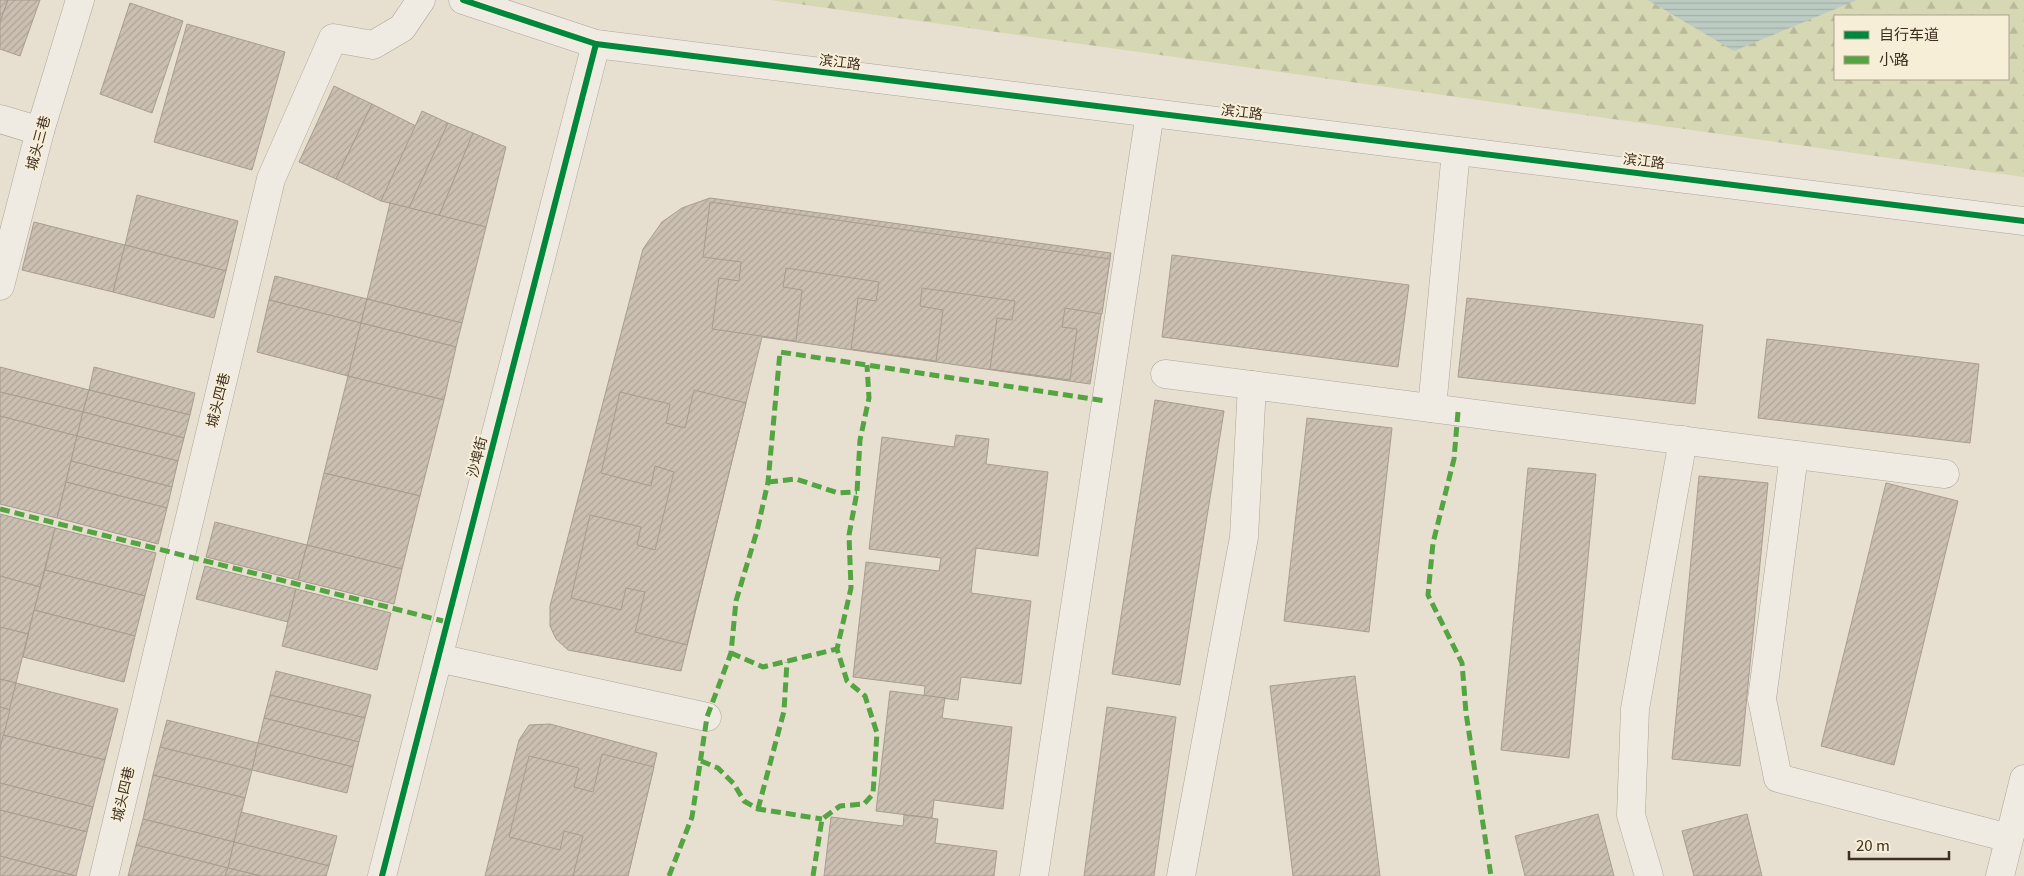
<svg xmlns="http://www.w3.org/2000/svg" width="2024" height="876" font-family="Georgia,'Noto Sans SC',serif">
<style>
.forest{fill:url(#forest-firs);fill-rule:evenodd}
.water{fill:url(#water-rules)}
.building{fill:url(#building-hatch);stroke:#a89c90}
.lines{fill:none;stroke-linecap:round;stroke-linejoin:round}
.minor-casing{stroke:#ada599;stroke-width:29}
.minor{stroke:#efebe3;stroke-width:28}
.quiet{stroke:#54a441;stroke-width:5;stroke-dasharray:10 5;stroke-linecap:butt}
.cycleway-casing{stroke:#f7eed8;stroke-width:9}
.cycleway{stroke:#00873e;stroke-width:6}
.labels{text-anchor:middle;stroke-width:4;stroke-linejoin:round;paint-order:stroke}
.street-label{font-size:14px;fill:#3d2e20;stroke:#f7eed8}
</style>
<defs>
<pattern id="forest-firs" width="22" height="20" patternUnits="userSpaceOnUse" patternTransform="scale(1.25)"><rect width="22" height="20" fill="#d6d7b3"/><path d="M5 1l3.5 6h-7zM16 11l3.5 6h-7z" fill="#b9b99a"/></pattern>
<pattern id="water-rules" width="6" height="5" patternUnits="userSpaceOnUse" patternTransform="scale(1.25)"><rect width="6" height="5" fill="#bcccc2"/><path d="M0 2.5h6" fill="none" stroke="#a2b0a6"/></pattern>
<pattern id="building-hatch" width="6" height="6" patternUnits="userSpaceOnUse" patternTransform="scale(1.25)"><rect width="6" height="6" fill="#cbbfb2"/><path d="M-1 1l2-2M0 6l6-6M5 7l2-2" fill="none" stroke="#afa499"/></pattern>
</defs>
<rect width="100%" height="100%" fill="#e7e0d1"/>
<!-- forest -->
<path class="forest" d="M 770,0 L 2024,0 L 2024,177 ZM 1835,16 L 2008,16 L 2008,79 L 1835,79 Z"/>
<!-- water -->
<polygon class="water" points="1648,0 1857,0 1734,51"/>
<!-- building -->
<g class="building">
<polygon points="0,0 8,0 0,22"/>
<polygon points="8,0 40,0 20,56 0,49 0,22"/>
<polygon points="130,3 183,21 152,113 100,94"/>
<polygon points="187,24 285,52 252,170 154,142"/>
<polygon points="334,86 372,104 336,179 299,162"/>
<polygon points="372,104 416,126 381,201 336,179"/>
<polygon points="422,111 448,123 409,208 381,201"/>
<polygon points="448,123 473,133 439,216 409,208"/>
<polygon points="473,133 506,147 486,227 439,216"/>
<polygon points="137,195 238,221 226,271 125,245"/>
<polygon points="710,198 1111,253 1090,384 762,337 681,671 568,650 556,639 550,626 550,606 643,249 662,222 682,208"/>
<polygon points="710,202 1110,259 1102,314 1065,308 1062,327 1077,329 1070,380 990,369 997,318 1012,320 1015,301 922,288 920,306 943,310 936,361 851,349 858,298 876,301 879,282 786,268 783,287 802,290 796,341 712,329 719,278 739,281 741,262 703,257"/>
<polygon points="390,203 486,227 462,323 367,299"/>
<polygon points="34,222 125,245 113,292 22,270"/>
<polygon points="125,245 226,271 214,318 113,292"/>
<polygon points="1172,255 1409,285 1398,367 1162,337"/>
<polygon points="275,276 367,299 361,323 269,300"/>
<polygon points="1467,298 1703,325 1695,404 1458,377"/>
<polygon points="367,299 462,323 456,347 361,323"/>
<polygon points="269,300 361,323 348,376 257,352"/>
<polygon points="361,323 456,347 444,400 348,376"/>
<polygon points="1767,339 1979,364 1970,443 1758,418"/>
<polygon points="0,367 89,390 83,412 0,392"/>
<polygon points="94,367 195,393 190,415 89,390"/>
<polygon points="348,376 444,400 420,496 324,473"/>
<polygon points="89,390 190,415 184,438 83,412"/>
<polygon points="694,390 746,403 687,645 635,632 645,592 626,588 621,610 571,598 590,515 641,527 637,545 655,550 674,472 655,466 651,486 601,473 620,392 670,404 666,423 685,428"/>
<polygon points="0,392 83,412 77,436 0,416"/>
<polygon points="1155,400 1224,411 1180,685 1112,674"/>
<polygon points="83,412 184,438 178,461 77,436"/>
<polygon points="0,416 77,436 57,518 0,504"/>
<polygon points="1307,418 1392,428 1369,632 1284,621"/>
<polygon points="956,435 989,439 986,464 1048,472 1038,556 976,548 971,593 1031,601 1021,684 961,677 958,700 924,696 925,686 853,677 866,562 939,571 941,558 869,549 882,437 954,447"/>
<polygon points="77,436 178,461 172,487 71,461"/>
<polygon points="71,461 172,487 167,508 66,482"/>
<polygon points="1528,468 1596,474 1569,758 1501,750"/>
<polygon points="324,473 420,496 402,569 307,545"/>
<polygon points="1699,476 1768,483 1740,766 1672,759"/>
<polygon points="66,482 167,508 158,544 57,518"/>
<polygon points="1886,483 1958,501 1894,765 1821,746"/>
<polygon points="0,514 55,528 40,587 0,576"/>
<polygon points="215,522 307,545 298,580 206,557"/>
<polygon points="55,528 156,553 145,596 45,570"/>
<polygon points="307,545 402,569 394,604 298,580"/>
<polygon points="205,566 296,589 288,622 196,599"/>
<polygon points="45,570 145,596 135,636 34,610"/>
<polygon points="0,576 40,587 28,634 0,627"/>
<polygon points="296,589 391,613 377,670 282,646"/>
<polygon points="34,610 135,636 124,682 23,657"/>
<polygon points="0,627 28,634 16,683 0,679"/>
<polygon points="276,671 371,695 365,718 270,695"/>
<polygon points="1355,676 1380,876 1293,876 1270,686"/>
<polygon points="0,679 16,683 10,710 0,707"/>
<polygon points="16,683 118,709 105,760 3,735"/>
<polygon points="890,691 945,698 942,718 1012,727 1003,809 934,800 932,818 876,811"/>
<polygon points="270,695 365,718 359,742 264,718"/>
<polygon points="0,707 10,710 0,749"/>
<polygon points="1107,707 1176,717 1154,876 1084,876"/>
<polygon points="264,718 359,742 353,767 258,743"/>
<polygon points="167,720 258,743 252,770 160,747"/>
<polygon points="550,724 657,753 628,876 485,876 519,740 529,725"/>
<polygon points="3,735 105,760 93,807 0,783 0,749"/>
<polygon points="258,743 353,767 347,793 252,770"/>
<polygon points="160,747 252,770 245,798 153,775"/>
<polygon points="602,754 654,767 628,876 573,876 583,836 564,831 560,850 509,837 529,756 579,768 574,787 593,792"/>
<polygon points="153,775 245,798 234,842 143,819"/>
<polygon points="0,783 93,807 87,832 0,810"/>
<polygon points="0,810 87,832 76,876 0,856"/>
<polygon points="241,812 337,836 329,866 234,842"/>
<polygon points="1598,814 1614,876 1525,876 1515,836"/>
<polygon points="1747,814 1762,876 1694,876 1682,831"/>
<polygon points="904,815 938,819 935,843 997,851 994,876 824,876 831,817 903,826"/>
<polygon points="143,819 234,842 228,868 136,845"/>
<polygon points="234,842 329,866 326,876 261,876 228,868"/>
<polygon points="136,845 228,868 225,876 128,876"/>
<polygon points="0,856 76,876 0,876"/>
<polygon points="228,868 261,876 225,876"/>
</g>
<g class="lines">
<!-- minor casing -->
<g class="minor-casing">
<g id="minor">
<polyline points="463,0 596,44 2024,221"/>
<polyline points="0,119 40,131"/>
<polyline points="0,286 40,131 80,0"/>
<polyline points="1165,374 1945,474"/>
<polyline points="1432,408 1456,151"/>
<polyline points="1794,455 1762,699 1778,778 2009,838"/>
<polyline points="438,658 707,717"/>
<polyline points="104,876 271,179 333,38 373,45 402,28 421,0"/>
<polyline points="382,876 596,44"/>
<polyline points="1034,876 1150,113"/>
<polyline points="1181,876 1244,537 1252,385"/>
<polyline points="1649,876 1631,815 1635,709 1683,440"/>
<polyline points="2000,876 2024,779"/>
</g>
</g>
<!-- minor -->
<use href="#minor" class="minor"/>
<!-- quiet -->
<g class="quiet">
<polyline points="1458,412 1454,459 1433,543 1428,595 1462,663 1466,713 1491,876"/>
<polyline points="768,482 796,479 838,493 857,492"/>
<polyline points="0,509 447,622"/>
<polyline points="731,653 763,667 837,649"/>
<polyline points="701,761 718,768 734,784 744,801 758,809 822,819"/>
<polyline points="758,809 784,711 787,662"/>
<polyline points="669,876 692,817 707,717 731,653 736,601 757,531 768,482 780,352 1106,401"/>
<polyline points="813,876 822,819 840,806 864,804 873,794 877,733 865,696 847,681 837,649 851,588 849,535 857,492 860,440 869,398 867,365"/>
</g>
<!-- cycleway casing -->
<g class="cycleway-casing">
<g id="cycleway">
<polyline points="463,0 596,44 2024,221"/>
<polyline points="382,876 596,44"/>
</g>
</g>
<!-- cycleway -->
<use href="#cycleway" class="cycleway"/>
</g>
<g class="labels">
<!-- street labels -->
<g class="street-label">
<text transform="translate(840 62) rotate(7)" y="5">滨江路</text>
<text transform="translate(1242 112) rotate(7)" y="5">滨江路</text>
<text transform="translate(38 143) rotate(-75)" y="5">城头三巷</text>
<text transform="translate(1644 161) rotate(7)" y="5">滨江路</text>
<text transform="translate(218 400) rotate(-76)" y="5">城头四巷</text>
<text transform="translate(477 457) rotate(-76)" y="5">沙埠街</text>
<text transform="translate(123 794) rotate(-77)" y="5">城头四巷</text>
</g>
</g>
<!-- legend -->
<rect x="1834" y="15" width="175" height="65" fill="#f7eed8" stroke="#ada18e"/>
<rect x="1844" y="31" width="25" height="8" fill="#00873e" stroke="#ada18e"/>
<text x="1879" y="40" font-size="15" fill="#3d2e20">自行车道</text>
<rect x="1844" y="56" width="25" height="8" fill="#54a441" stroke="#ada18e"/>
<text x="1879" y="65" font-size="15" fill="#3d2e20">小路</text>
<!-- scale -->
<path d="M1849 851v8h100v-8" fill="none" stroke="#3d2e20" stroke-width="2.5"/>
<text x="1856" y="851" font-size="15" fill="#3d2e20" stroke="#f7eed8" stroke-width="4" paint-order="stroke">20 m</text>
</svg>
